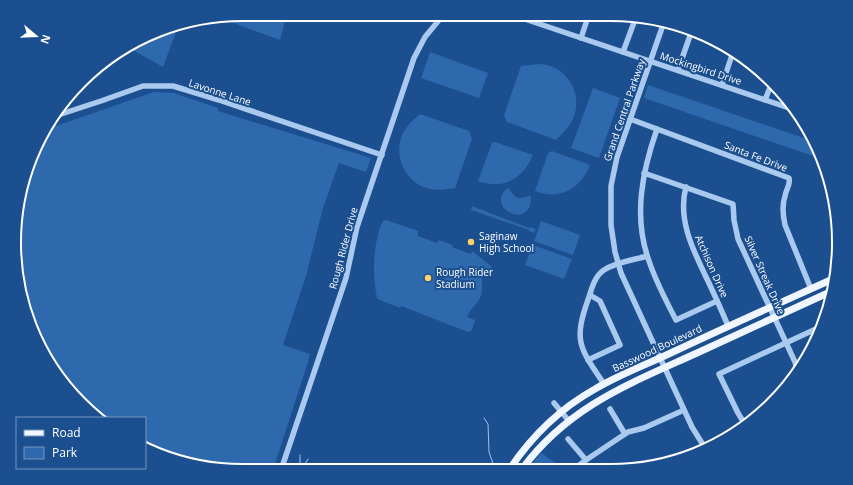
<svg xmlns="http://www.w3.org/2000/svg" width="853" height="485" font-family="'Open Sans',sans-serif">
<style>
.green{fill:#2e69ad}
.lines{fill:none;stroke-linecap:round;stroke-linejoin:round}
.stream{stroke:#9cc4f0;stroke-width:1}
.minor{stroke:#a9c9ee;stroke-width:5.5}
.major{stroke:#f0f6ff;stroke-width:7}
.poi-dot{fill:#ffd166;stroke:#1b4f8f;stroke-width:1.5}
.labels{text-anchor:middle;stroke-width:4;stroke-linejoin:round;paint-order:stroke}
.street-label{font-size:10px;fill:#fff;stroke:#1b4f8f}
.poi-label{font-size:10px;fill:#fff;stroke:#1b4f8f;text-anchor:start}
.rim{fill:none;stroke:#fff;stroke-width:2}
</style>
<rect width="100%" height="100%" fill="#1b4f8f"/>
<!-- green -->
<g class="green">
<polygon points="243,14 287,14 280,40 220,18"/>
<polygon points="179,24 163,67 129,48 169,26"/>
<polygon points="430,52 488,73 479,98 421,78"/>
<path d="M 539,64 C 567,65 585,95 572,121 C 568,128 562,134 556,140 L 507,122 L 504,115 L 521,66 Z"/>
<polygon points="648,85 810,140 819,158 644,98"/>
<polygon points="593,88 620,98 599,158 571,148"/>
<polygon points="154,92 174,93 218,108 218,111 371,158 366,172 339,163 323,208 306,276 283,345 310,354 308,362 273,470 228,471 183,463 145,447 145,418 101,418 71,393 31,330 14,257 22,183 47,129"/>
<path d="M 420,114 L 469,131 L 472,139 L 455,188 C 447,189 438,191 430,189 C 406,184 393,157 402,135 C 406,126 413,120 420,114 Z"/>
<path d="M 495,142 L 533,155 C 523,179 503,190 478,181 L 492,143 Z"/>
<path d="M 552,151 L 590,165 C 581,188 560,201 535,191 L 548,153 Z"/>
<path d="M 508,188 C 517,200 517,199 531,196 C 532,233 483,207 508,188 Z"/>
<polygon points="472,206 529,228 530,227 536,229 534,233 529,231 529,230 471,210"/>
<path d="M 386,220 L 418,231 L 418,236 L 437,243 L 439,240 L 453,245 L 452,247 L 471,254 L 472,251 L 491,266 L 493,270 L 491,275 L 483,273 C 480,282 484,286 481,295 C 478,305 471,307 467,317 L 475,320 L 472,330 L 468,332 L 401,306 L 400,308 L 380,300 L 377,298 C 372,272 373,249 381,224 L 382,224 L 383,221 Z"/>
<polygon points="541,221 580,235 573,255 534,241"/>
<polygon points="533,245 572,259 564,279 525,265"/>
<polygon points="541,453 564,469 528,469"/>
</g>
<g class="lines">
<!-- stream -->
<g class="stream">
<polyline points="484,418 488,424 489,452 495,469"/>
<polyline points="300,455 300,470"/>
<polyline points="301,470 308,459"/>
</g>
<!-- minor -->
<g class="minor">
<polyline points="510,14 795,110"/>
<polyline points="664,22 617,157 611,186 611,225 615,252 621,273 692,427 705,448"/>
<polyline points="539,23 542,14"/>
<polyline points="581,38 589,14"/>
<polyline points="623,52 636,17"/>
<polyline points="678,70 692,30"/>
<polyline points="722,85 733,52"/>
<polyline points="765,100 771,85"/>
<polyline points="52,117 101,101 143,86 173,86 219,100 382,155"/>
<path d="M 630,119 L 789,178 C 791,184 786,189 785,196 C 782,205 783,216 785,225 L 811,289"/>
<path d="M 657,129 C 642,172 633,217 649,261 C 656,282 666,301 676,320 L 717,301"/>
<polyline points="644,173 733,204 734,220 738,239 795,362 797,371"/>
<path d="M 686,187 C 677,220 694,252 708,281 C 715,296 722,311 728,326"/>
<polyline points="588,360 620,345 600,301 590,295"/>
<path d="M 604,384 C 579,347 573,341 589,297 C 592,287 595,276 604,270 C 616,262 634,260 647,256"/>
<polyline points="554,403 569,421"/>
<polyline points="610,409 625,434"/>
<polyline points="746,426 738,413 719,374 818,328"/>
<polyline points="568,439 586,460"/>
<polyline points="574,469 586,460 628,432 644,428 684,410"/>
<polyline points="281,470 346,278 357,227 414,58 425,37 444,14"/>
</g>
<!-- major -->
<g class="major">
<path d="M 522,469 C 569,406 629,384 697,353 C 742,332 786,312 830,292"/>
<path d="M 509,470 C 531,437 561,408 595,389 C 620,374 648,364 675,351 C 728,326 782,302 835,278"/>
</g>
</g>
<!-- markers -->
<g class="poi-dot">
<circle cx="471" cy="242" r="4"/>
<circle cx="428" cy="278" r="4"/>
</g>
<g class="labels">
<!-- street labels -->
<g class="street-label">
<text transform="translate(701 68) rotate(18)" y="4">Mockingbird Drive</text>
<text transform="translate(220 92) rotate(18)" y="4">Lavonne Lane</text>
<text transform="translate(624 110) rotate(-71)" y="4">Grand Central Parkway</text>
<text transform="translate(756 156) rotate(21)" y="4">Santa Fe Drive</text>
<text transform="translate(343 248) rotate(-75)" y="4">Rough Rider Drive</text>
<text transform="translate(712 266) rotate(66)" y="4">Atchison Drive</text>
<text transform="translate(765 275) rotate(66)" y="4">Silver Streak Drive</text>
<text transform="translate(657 348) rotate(-25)" y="4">Basswood Boulevard</text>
</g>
<!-- poi labels -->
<g class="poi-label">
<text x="479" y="240">Saginaw<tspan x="479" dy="12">High School</tspan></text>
<text x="436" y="276">Rough Rider<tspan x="436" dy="12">Stadium</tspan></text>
</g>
</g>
<!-- crop -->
<path d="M0 0H853V485H0ZM242 21H611A221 221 0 0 1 832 242V243A221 221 0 0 1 611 464H242A221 221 0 0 1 21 243V242A221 221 0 0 1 242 21Z" fill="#1b4f8f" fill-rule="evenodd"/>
<path class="rim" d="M242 21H611A221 221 0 0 1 832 242V243A221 221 0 0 1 611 464H242A221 221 0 0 1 21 243V242A221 221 0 0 1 242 21Z"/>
<!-- legend -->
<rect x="16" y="417" width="130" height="52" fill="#1b4f8f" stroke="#7695bc"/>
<rect x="24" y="430" width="20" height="6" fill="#f0f6ff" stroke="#7695bc"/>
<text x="52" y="437" font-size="12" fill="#ffffff">Road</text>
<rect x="24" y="447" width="20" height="12" fill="#2e69ad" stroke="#7695bc"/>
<text x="52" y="457" font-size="12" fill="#ffffff">Park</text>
<!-- north arrow -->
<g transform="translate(36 36) rotate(109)" stroke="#1b4f8f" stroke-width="3" paint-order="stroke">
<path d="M0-3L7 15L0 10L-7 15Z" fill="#ffffff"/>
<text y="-6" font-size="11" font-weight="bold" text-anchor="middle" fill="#ffffff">N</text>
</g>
</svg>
